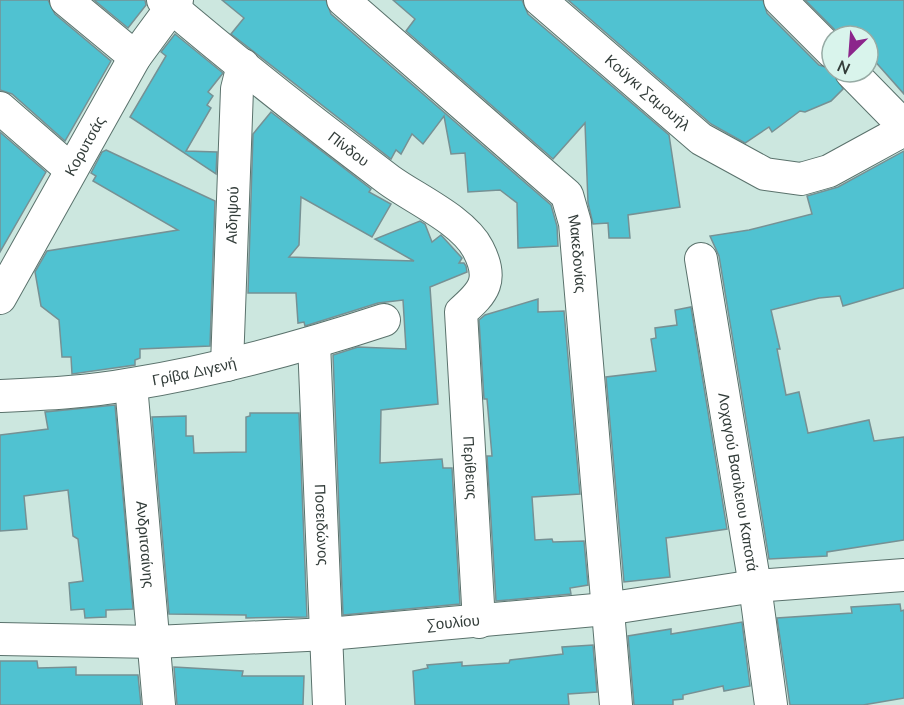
<svg xmlns="http://www.w3.org/2000/svg" width="904" height="705" font-family="'Nunito Sans',sans-serif">
<style>
.building{fill:#50c2d1;stroke:#769194;stroke-width:1.5}
.lines{fill:none;stroke-linecap:round;stroke-linejoin:round}
.minor-casing{stroke:#5a726c;stroke-width:34}
.minor{stroke:#fff;stroke-width:32}
.labels{text-anchor:middle;stroke-width:6;stroke-linejoin:round;paint-order:stroke}
.street-label{font-size:15px;fill:#333d3a;stroke:#d9f4ec}
</style>
<rect width="100%" height="100%" fill="#cce7df"/>
<!-- building -->
<g class="building">
<polygon points="0,0 48,0 55,14 111,61 65,141 12,94 0,90"/>
<polygon points="94,0 145,0 146,5 128,28"/>
<polygon points="222,0 326,0 331,14 551,205 557,226 558,246 518,248 517,203 500,190 468,192 465,153 451,154 444,116 423,144 412,134 401,154 396,150 391,159 231,34 244,18"/>
<polygon points="393,0 522,0 528,14 669,135 680,207 628,215 630,238 609,238 608,223 593,224 588,203 585,123 553,159 406,31 415,19"/>
<polygon points="568,0 763,0 767,13 819,65 832,69 843,89 831,101 805,112 800,111 772,132 769,127 745,143 711,124"/>
<polygon points="805,0 904,0 904,94 872,58 868,62 868,36 841,36"/>
<polygon points="175,34 223,73 208,92 213,96 207,105 211,108 186,151 217,152 216,174 130,117 166,56 161,52"/>
<polygon points="271,112 371,189 369,192 391,204 372,237 301,197 299,245 289,257 414,261 375,239 420,221 425,224 432,242 441,235 462,258 459,263 464,263 466,266 467,272 430,287 438,404 381,410 380,463 442,459 443,468 452,468 460,604 343,615 333,355 358,347 406,349 403,300 378,303 305,326 304,322 298,323 296,293 248,293 253,134"/>
<polygon points="0,132 46,172 0,252"/>
<polygon points="106,150 215,201 210,346 140,349 140,358 135,360 135,365 72,374 71,357 62,357 59,320 41,306 35,272 47,251 178,230 93,181 96,176 91,173 102,152"/>
<polygon points="904,151 904,288 843,306 840,296 819,298 771,310 780,349 777,349 786,395 799,392 808,433 869,420 874,441 904,437 904,540 827,552 827,556 769,559 719,256 710,236 749,230 812,214 807,196 838,187"/>
<polygon points="538,299 538,312 564,311 580,494 532,497 535,540 552,539 553,542 584,541 588,585 570,588 571,594 496,601 487,456 492,456 487,399 484,399 479,320 485,315"/>
<polygon points="691,307 727,529 666,538 670,577 624,582 606,377 656,371 651,339 656,338 655,328 677,325 675,310"/>
<polygon points="115,405 133,609 106,610 106,617 85,618 84,609 71,610 69,583 83,581 78,539 73,536 68,490 24,496 27,529 0,531 0,435 48,429 45,412"/>
<polygon points="250,413 299,413 307,617 246,618 246,615 169,614 152,417 186,416 186,436 193,436 194,453 246,452 246,417 250,416"/>
<polygon points="900,604 901,611 904,610 904,698 863,705 790,705 777,618 852,613 851,607"/>
<polygon points="742,622 750,686 724,691 723,686 683,695 683,699 673,700 673,705 634,705 628,636 671,629 671,634"/>
<polygon points="593,645 597,692 568,694 569,705 415,705 413,671 428,668 427,665 462,662 462,666 509,663 510,660 563,654 562,647"/>
<polygon points="0,661 37,661 38,668 76,667 76,675 138,675 141,705 0,705"/>
<polygon points="174,667 243,671 242,676 304,676 303,705 177,705"/>
</g>
<g class="lines">
<!-- minor casing -->
<g class="minor-casing">
<g id="minor">
<polyline points="66,0 135,57"/>
<path id="s1" d="M 163,0 C 236,62 312,122 389,180 C 415,199 463,220 478,249 C 494,280 484,292 461,312 L 479,622"/>
<path id="s2" d="M 343,0 L 567,195 L 575,223 L 616,705"/>
<path id="s3" d="M 540,0 L 701,139 L 765,174 L 801,179 L 829,171 L 904,130"/>
<polyline points="780,0 832,52"/>
<polyline points="851,72 904,126"/>
<polyline points="0,108 70,169"/>
<path id="s4" d="M 701,259 L 755,586 L 771,705"/>
<path id="s5" d="M 0,298 L 135,57 L 177,0"/>
<path id="s6" d="M 314,343 L 329,705"/>
<path id="s7" d="M 227,365 L 237,89 L 243,65"/>
<path id="s8" d="M 131,385 L 159,705"/>
<path id="s9" d="M 0,396 C 44,394 89,392 132,384 C 218,370 302,347 384,320"/>
<path id="s10" d="M 0,639 L 155,642 L 328,634 L 606,609 L 755,586 L 904,575"/>
</g>
</g>
<!-- minor -->
<use href="#minor" class="minor"/>
</g>
<g class="labels">
<!-- street labels -->
<g class="street-label">
<text dy="5" stroke="none"><textPath href="#s3" startOffset="142">Κούγκι Σαμουήλ</textPath></text>
<text dy="5" stroke="none"><textPath href="#s5" startOffset="174">Κορυτσάς</textPath></text>
<text dy="5" stroke="none"><textPath href="#s1" startOffset="238">Πίνδου</textPath></text>
<text dy="5" stroke="none"><textPath href="#s7" startOffset="150">Αιδηψού</textPath></text>
<text dy="5" stroke="none"><textPath href="#s2" startOffset="357">Μακεδονίας</textPath></text>
<text dy="5" stroke="none"><textPath href="#s9" startOffset="196">Γρίβα Διγενή</textPath></text>
<text dy="5" stroke="none"><textPath href="#s1" startOffset="632">Περίθειας</textPath></text>
<text dy="5" stroke="none"><textPath href="#s4" startOffset="226">Λοχαγού Βασίλειου Καποτά</textPath></text>
<text dy="5" stroke="none"><textPath href="#s6" startOffset="182">Ποσειδώνος</textPath></text>
<text dy="5" stroke="none"><textPath href="#s8" startOffset="160">Ανδριτσαίνης</textPath></text>
<text dy="5" stroke="none"><textPath href="#s10" startOffset="454">Σουλίου</textPath></text>
</g>
</g>
<!-- north arrow -->
<g transform="translate(850 54) rotate(205)"><circle r="28" fill="#d9f4ec" stroke="#97aba5" stroke-width="1.5"/>
<path d="M0-4.5L10 22L0 15L-10 22Z" fill="#8b258b"/>
<text y="-9" font-size="16" font-weight="bold" text-anchor="middle" fill="#333d3a">N</text>
</g>
</svg>
